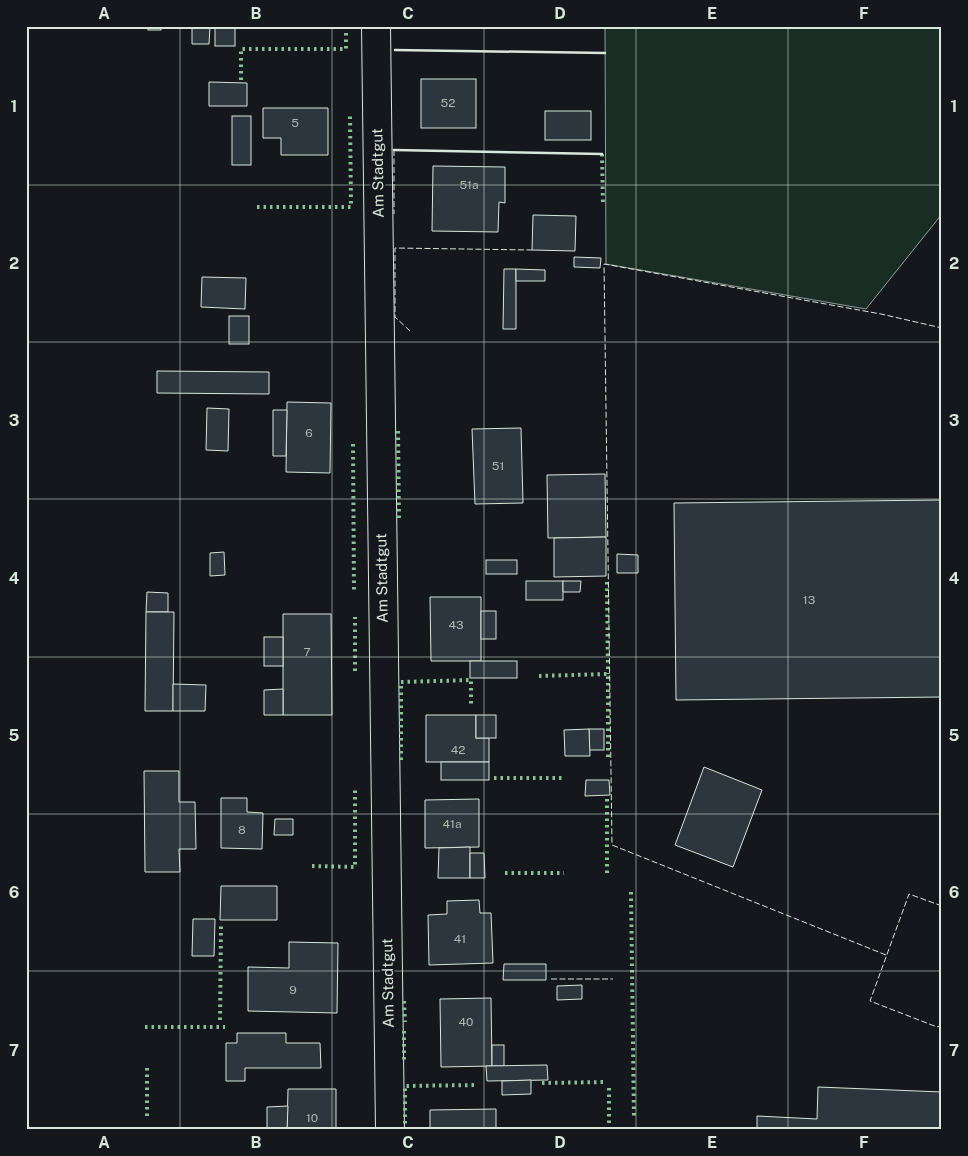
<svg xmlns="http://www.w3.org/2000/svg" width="968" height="1156" font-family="'Public Sans',sans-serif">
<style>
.green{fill:#1a2d24;stroke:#939e99}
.building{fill:#2c363c;stroke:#d8e6dc}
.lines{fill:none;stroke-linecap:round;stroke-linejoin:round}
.minor-casing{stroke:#d8e6dc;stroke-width:30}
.minor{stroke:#14181c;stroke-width:28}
.hedge{stroke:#8ac095;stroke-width:4;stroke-dasharray:2.5 4;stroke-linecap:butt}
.fence{stroke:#d8e6dc;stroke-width:1;stroke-dasharray:6 2.5;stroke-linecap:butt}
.wall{stroke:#d8e6dc;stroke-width:2.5}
.grid{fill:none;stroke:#d8e6dc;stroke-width:1;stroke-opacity:0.55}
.labels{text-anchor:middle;stroke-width:4;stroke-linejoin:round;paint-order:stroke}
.number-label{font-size:12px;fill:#adbab4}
.street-label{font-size:15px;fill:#d8e6dc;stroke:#14181c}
.neatline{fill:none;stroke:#d8e6dc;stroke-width:2}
.grid-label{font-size:16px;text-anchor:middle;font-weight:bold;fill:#d8e6dc}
</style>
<rect width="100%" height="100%" fill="#14181c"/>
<!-- green -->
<polygon class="green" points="605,26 942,26 942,214 866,309 606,264"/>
<!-- building -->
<g class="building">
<rect x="148" y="26" width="13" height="4"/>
<polygon points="192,26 210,27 209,44 192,44"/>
<rect x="215" y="27" width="20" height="19"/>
<rect x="421" y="79" width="55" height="49"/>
<polygon points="209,82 247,83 247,106 209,106"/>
<polygon points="263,108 328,108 328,155 281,155 281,138 263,138"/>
<rect x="545" y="111" width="46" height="29"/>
<rect x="232" y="116" width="19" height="49"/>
<polygon points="433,166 505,167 505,203 499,202 498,232 432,231"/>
<polygon points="533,215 576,216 575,251 532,250"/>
<polygon points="574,257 601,258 600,268 574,267"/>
<polygon points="504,269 516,269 516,329 503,329"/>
<polygon points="516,269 545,270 545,281 516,281"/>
<polygon points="202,277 246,278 245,309 201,307"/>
<rect x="229" y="316" width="20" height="28"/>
<polygon points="157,371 269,372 269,394 157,393"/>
<polygon points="287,402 331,403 330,473 286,472"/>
<polygon points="207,408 229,409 228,451 206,450"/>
<polygon points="273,410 287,410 286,456 273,456"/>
<polygon points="521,428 523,503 475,504 472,429"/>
<polygon points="605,474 606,537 548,538 547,475"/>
<polygon points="942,500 942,697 676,700 674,503"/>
<polygon points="606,537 606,576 554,577 554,538"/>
<polygon points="224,552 225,575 210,576 210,553"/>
<polygon points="617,554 638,555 638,573 617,573"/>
<rect x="486" y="560" width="31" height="14"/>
<rect x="526" y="581" width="37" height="19"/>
<polygon points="563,581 581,581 580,592 563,592"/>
<polygon points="147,592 168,593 168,612 146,612"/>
<polygon points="430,597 481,597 481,661 431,661"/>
<rect x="481" y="611" width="15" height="28"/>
<polygon points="146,612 174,612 173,711 145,711"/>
<polygon points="283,614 331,614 332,715 283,715"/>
<rect x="264" y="637" width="19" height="29"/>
<rect x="470" y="661" width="47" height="17"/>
<polygon points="173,684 206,685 205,711 173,711"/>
<polygon points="283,689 283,715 264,715 264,690"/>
<polygon points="426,715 476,715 476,738 489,738 489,762 426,762"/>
<rect x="476" y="715" width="20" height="23"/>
<rect x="589" y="729" width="15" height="21"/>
<polygon points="589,729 590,756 565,756 564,730"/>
<rect x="441" y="762" width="48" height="18"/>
<polygon points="704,767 762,790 733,867 675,845"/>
<polygon points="144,771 179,771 179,802 195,802 196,849 179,849 180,872 145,872"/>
<polygon points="586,780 609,780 610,795 585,796"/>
<polygon points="221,798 247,798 247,812 263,813 262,849 221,848"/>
<polygon points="479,799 479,847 425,848 425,800"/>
<polygon points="275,819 293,819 293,835 274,835"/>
<polygon points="470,847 470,878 438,878 439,848"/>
<polygon points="470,853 484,853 485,878 470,878"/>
<polygon points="221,886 277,886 277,920 220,920"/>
<polygon points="479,900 480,913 491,913 493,963 429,965 428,915 447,914 447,901"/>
<polygon points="193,919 215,919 214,956 192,956"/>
<polygon points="289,942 338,943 337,1013 248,1011 248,967 289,968"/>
<polygon points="504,964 546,964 546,980 503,980"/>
<polygon points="582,985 582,999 557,1000 557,986"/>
<polygon points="491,998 492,1066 441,1067 440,999"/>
<polygon points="237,1033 286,1033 286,1043 320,1043 321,1068 245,1068 245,1081 226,1081 226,1043 237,1043"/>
<rect x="492" y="1045" width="12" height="21"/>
<polygon points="547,1065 548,1080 487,1081 486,1066"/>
<polygon points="531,1080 531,1094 502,1095 502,1081"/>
<polygon points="818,1087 942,1092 942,1130 757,1130 757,1116 817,1119"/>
<polygon points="288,1089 336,1089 336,1130 287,1130"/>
<polygon points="288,1106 287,1130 267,1130 267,1107"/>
<polygon points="496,1109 496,1130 430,1130 430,1110"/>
</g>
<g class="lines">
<!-- minor casing -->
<g class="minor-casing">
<polyline id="minor" points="376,26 390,1130"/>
</g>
<!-- minor -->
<use href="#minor" class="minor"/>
<!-- hedge -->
<g class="hedge">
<polyline points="241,80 241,49 346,49 346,26"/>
<polyline points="602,154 603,206"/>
<polyline points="257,207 351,207 350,115"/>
<polyline points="398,431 399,521"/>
<polyline points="353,444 354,590"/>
<polyline points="607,582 608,674"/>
<polyline points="355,671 355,617"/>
<polyline points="539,676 608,674 608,761"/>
<polyline points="401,760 401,682 471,680 471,705"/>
<polyline points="494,778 565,778"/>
<polyline points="607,799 607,874"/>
<polyline points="312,866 355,867 355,788"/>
<polyline points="505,873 564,873"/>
<polyline points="631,892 634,1119"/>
<polyline points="404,1001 405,1022"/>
<polyline points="220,1020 221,924"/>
<polyline points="145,1027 225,1027"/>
<polyline points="404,1031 404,1060"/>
<polyline points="147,1068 147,1116"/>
<polyline points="542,1083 605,1082"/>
<polyline points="609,1088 609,1130"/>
<polyline points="405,1130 405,1086 478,1085"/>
</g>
<!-- fence -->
<g class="fence">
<polyline points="394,150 394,214"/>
<polyline points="410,331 395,317 395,248 532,250"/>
<polyline points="942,906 909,894 870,1001 937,1027 942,1025"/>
<polyline points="886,955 612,845 604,264 881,314 942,328"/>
<polyline points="551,979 613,979"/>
</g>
<!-- wall -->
<g class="wall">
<polyline points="395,50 605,53"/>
<polyline points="394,150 602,154"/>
</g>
</g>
<!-- grid -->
<path class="grid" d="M 180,26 L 180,1130M 332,26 L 332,1130M 484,26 L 484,1130M 636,26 L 636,1130M 788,26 L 788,1130M 26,185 L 942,185M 26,342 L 942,342M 26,499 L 942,499M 26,657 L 942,657M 26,814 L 942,814M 26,971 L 942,971"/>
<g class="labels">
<!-- number labels -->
<g class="number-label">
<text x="448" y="107">52</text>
<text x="295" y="127">5</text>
<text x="469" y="189">51a</text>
<text x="309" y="437">6</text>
<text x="498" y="470">51</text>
<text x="809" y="604">13</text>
<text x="456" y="629">43</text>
<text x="307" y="656">7</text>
<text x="458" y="754">42</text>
<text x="452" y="828">41a</text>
<text x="242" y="834">8</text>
<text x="460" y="943">41</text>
<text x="293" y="994">9</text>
<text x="466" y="1026">40</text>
<text x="312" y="1122">10</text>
</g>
<!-- street labels -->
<g class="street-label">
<text transform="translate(378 173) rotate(-91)" y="5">Am Stadtgut</text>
<text transform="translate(382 578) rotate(-91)" y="5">Am Stadtgut</text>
<text transform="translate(388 983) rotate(-91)" y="5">Am Stadtgut</text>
</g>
</g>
<!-- border -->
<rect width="968" height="1156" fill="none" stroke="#14181c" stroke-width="55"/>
<rect x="28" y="28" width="912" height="1100" class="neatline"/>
<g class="grid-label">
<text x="104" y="19">A</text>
<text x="256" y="19">B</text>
<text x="408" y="19">C</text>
<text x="560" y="19">D</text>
<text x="712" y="19">E</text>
<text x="864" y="19">F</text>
<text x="14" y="112">1</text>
<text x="954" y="112">1</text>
<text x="14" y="269">2</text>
<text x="954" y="269">2</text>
<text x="14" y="426">3</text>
<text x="954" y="426">3</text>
<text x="14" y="584">4</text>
<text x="954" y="584">4</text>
<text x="14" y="741">5</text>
<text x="954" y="741">5</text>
<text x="14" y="898">6</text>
<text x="954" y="898">6</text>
<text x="14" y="1056">7</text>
<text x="954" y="1056">7</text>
<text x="104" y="1148">A</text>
<text x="256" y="1148">B</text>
<text x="408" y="1148">C</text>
<text x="560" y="1148">D</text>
<text x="712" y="1148">E</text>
<text x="864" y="1148">F</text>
</g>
</svg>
